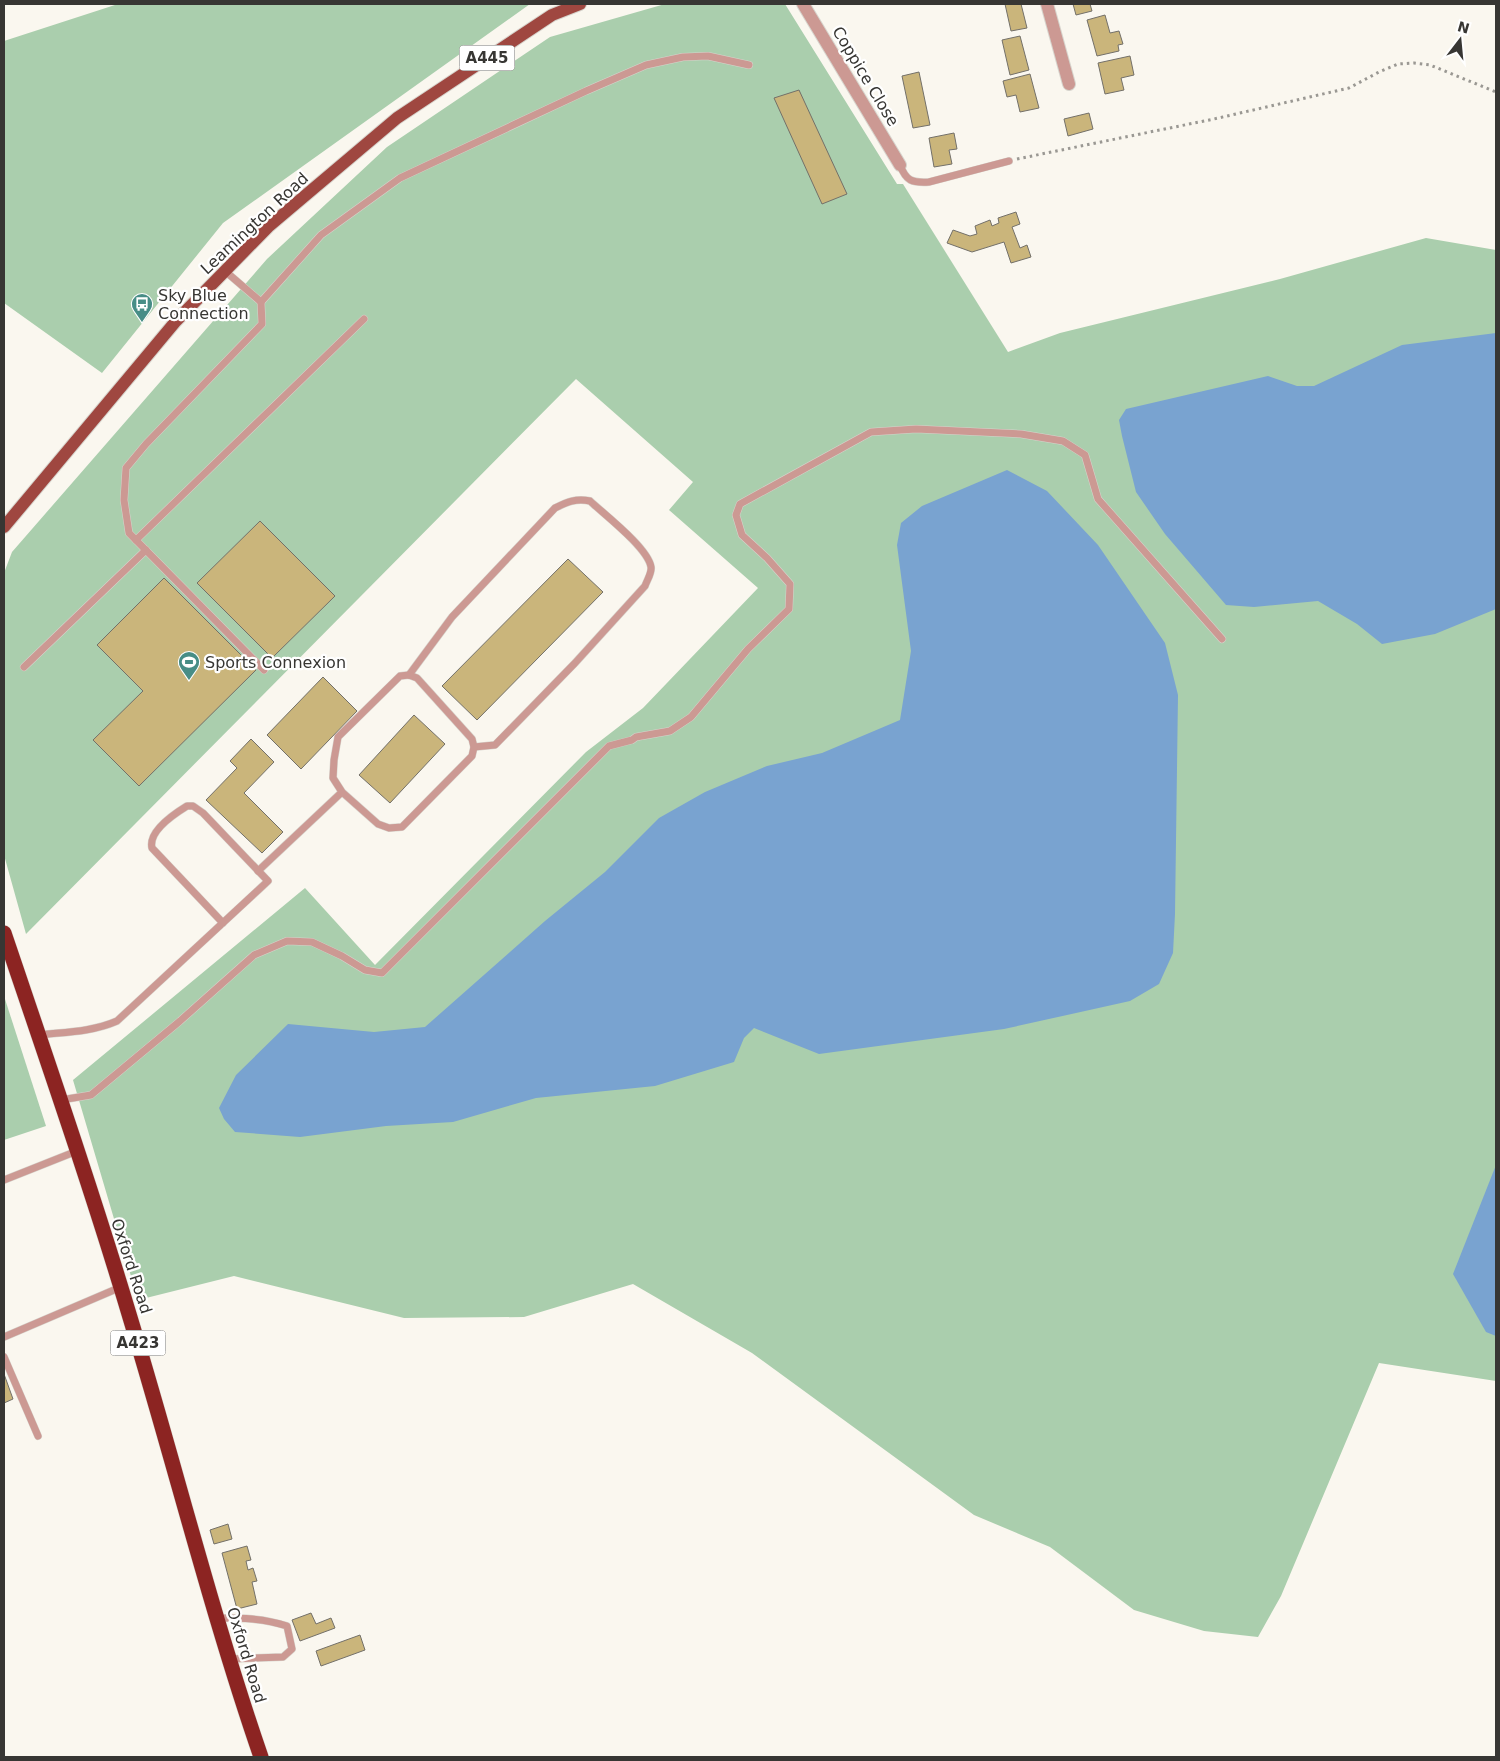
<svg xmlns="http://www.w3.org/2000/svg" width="1500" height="1761" font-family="'DejaVu Sans',sans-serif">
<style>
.green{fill:#aacead}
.water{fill:#79a3d0}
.building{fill:#cab57b;stroke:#737069}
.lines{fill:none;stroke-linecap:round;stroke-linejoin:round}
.lane-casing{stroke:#d7d4cd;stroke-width:8}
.street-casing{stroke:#d7d4cd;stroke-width:14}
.primary-casing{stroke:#d7d4cd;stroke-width:14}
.highway-casing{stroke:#d7d4cd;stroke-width:16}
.path{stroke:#9a9893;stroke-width:3;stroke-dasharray:2.5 4;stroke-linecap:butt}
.lane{stroke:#cc9993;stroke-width:7}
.street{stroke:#cc9993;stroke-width:12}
.primary{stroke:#9f4740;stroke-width:12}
.highway{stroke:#8c2422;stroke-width:15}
.labels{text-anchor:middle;stroke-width:4.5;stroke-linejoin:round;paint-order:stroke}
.shield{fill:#fff;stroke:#737270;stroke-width:1}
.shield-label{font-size:15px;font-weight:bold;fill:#373633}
.street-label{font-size:16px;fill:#373633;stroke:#fff}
.poi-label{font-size:16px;fill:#373633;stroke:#fff;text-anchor:start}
</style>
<rect width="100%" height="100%" fill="#faf7ef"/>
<!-- green -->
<g class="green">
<polygon points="118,4 530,4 223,223 102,373 4,303 4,41"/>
<polygon points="665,4 785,4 897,184 903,184 1008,352 1060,333 1280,279 1426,238 1496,250 1496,1381 1379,1363 1281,1596 1258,1637 1204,1631 1134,1610 1050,1547 974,1515 752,1353 633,1284 524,1317 404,1318 234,1276 138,1300 73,1080 305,888 375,965 586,752 643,708 758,588 669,510 693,482 576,379 26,934 4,855 4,573 12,552 267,259 387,147 550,37"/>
<polygon points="4,996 46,1126 4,1140"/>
</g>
<!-- water -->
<g class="water">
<polygon points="1496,333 1496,609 1435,634 1382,644 1357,624 1318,601 1254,607 1226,605 1165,534 1136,492 1122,436 1119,420 1126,409 1268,376 1297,386 1314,386 1402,345"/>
<polygon points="1007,470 1047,491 1098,545 1165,643 1178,695 1175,914 1173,953 1159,984 1130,1001 1004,1029 819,1054 754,1028 744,1038 734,1062 655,1086 536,1098 453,1122 386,1126 300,1137 235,1132 224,1119 219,1108 236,1075 288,1024 374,1032 425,1027 545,921 605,872 659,818 705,792 767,766 822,753 900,720 911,651 897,545 901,523 922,506"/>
<polygon points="1496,1165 1496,1336 1486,1332 1453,1274"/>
</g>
<!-- building -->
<g class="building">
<polygon points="1005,4 1021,4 1027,28 1011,31"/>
<polygon points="1073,4 1090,4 1092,11 1076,15"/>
<polygon points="1105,15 1110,33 1119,31 1123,44 1118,45 1119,51 1097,56 1087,20"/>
<polygon points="1020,36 1029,70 1010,75 1002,40"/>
<polygon points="1130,56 1134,75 1121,78 1124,90 1105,94 1098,63"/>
<polygon points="919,72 930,125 913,128 902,76"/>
<polygon points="1030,74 1039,108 1020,112 1016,95 1007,97 1003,81"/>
<polygon points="799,90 847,194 822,204 774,98"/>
<polygon points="1089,113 1093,129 1068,136 1064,119"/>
<polygon points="954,133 957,149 949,150 952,164 934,167 929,138"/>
<polygon points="1016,212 1020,224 1012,227 1020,248 1027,245 1031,257 1011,263 1004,242 972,252 947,243 953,230 970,236 977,234 975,226 990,220 992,226 999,223 998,218"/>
<polygon points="260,521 335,596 272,658 197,583"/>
<polygon points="568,559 603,592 477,720 442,686"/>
<polygon points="164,578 256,670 139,786 93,740 143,691 97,645"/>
<polygon points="323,677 357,711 301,769 267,735"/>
<polygon points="414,715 445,744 390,803 359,775"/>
<polygon points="251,739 274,762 244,793 283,832 262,853 206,800 237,768 230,761"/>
<polygon points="4,1374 13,1399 4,1403"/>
<polygon points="228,1524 232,1539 214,1544 210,1530"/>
<polygon points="247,1546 251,1560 246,1561 248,1570 253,1568 257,1581 252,1582 257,1604 237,1609 222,1553"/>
<polygon points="311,1613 316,1624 331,1618 335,1628 300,1641 292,1620"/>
<polygon points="360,1635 365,1650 321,1666 316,1651"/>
</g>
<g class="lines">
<!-- lane casing -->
<g class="lane-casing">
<g id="lane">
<path d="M 900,165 C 906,181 912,183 929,182 L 1009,161"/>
<polyline points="225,271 261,302 262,324 146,444 126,468 124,500 129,533 264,670"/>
<polyline points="261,302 321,235 400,178 586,91 646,65 683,57 708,56 749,65"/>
<polyline points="136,540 364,319"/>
<polyline points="24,667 146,550"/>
<path d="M 409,675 L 452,617 L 555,508 C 567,502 576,498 590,501 C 605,515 648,548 651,567 C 652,573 647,580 645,586 L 575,663 L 495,745 L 474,747"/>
<polyline points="258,871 342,792 378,824 389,828 402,827 472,756 474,747 472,739 417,678 409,675 400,676 338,737 334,760 333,778 342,792"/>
<path d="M 39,1035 C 65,1032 92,1032 117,1021 L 268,881 L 203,813 L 193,806 L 187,806 C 174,814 148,831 152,848 L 223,923"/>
<polyline points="61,1100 91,1095 180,1021 254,955 287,941 312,942 342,956 365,970 382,973 609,746 632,740 636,737 670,731 691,717 748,649 789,609 790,584 767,558 742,535 736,515 740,504 871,432 916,429 1021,434 1063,441 1085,455 1098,499 1222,639"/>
<polyline points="4,1180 77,1151"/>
<polyline points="4,1337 121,1287"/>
<polyline points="4,1357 38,1436"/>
<path d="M 217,1618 C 242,1618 263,1618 287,1626 L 292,1649 L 283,1657 L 230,1659"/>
</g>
</g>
<!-- street casing -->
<g class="street-casing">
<g id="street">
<polyline points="803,4 900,165"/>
<polyline points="1047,4 1069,84"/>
</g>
</g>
<!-- primary casing -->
<g class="primary-casing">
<polyline id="primary" points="4,527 176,321 268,227 397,118 552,15 580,4"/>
</g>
<!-- highway casing -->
<g class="highway-casing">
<path id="highway" d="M 4,933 C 48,1063 93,1193 132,1324 C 176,1469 212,1615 261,1757"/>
</g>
<!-- path -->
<polyline class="path" points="1017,159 1214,119 1349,88 1379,72 1398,64 1414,63 1430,65 1496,92"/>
<!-- lane -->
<use href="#lane" class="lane"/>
<!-- street -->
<use href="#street" class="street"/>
<!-- primary -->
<use href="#primary" class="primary"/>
<!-- highway -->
<use href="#highway" class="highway"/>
</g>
<!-- icons -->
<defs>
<g id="bus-pin" transform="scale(1.125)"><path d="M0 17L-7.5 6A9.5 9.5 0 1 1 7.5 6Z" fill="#478d86" stroke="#fff"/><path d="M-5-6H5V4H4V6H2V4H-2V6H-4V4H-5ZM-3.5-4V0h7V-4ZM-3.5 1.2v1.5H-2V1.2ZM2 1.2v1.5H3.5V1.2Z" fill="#fff"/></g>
<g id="stadium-pin" transform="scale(1.125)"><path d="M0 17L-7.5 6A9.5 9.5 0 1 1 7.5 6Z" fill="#478d86" stroke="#fff"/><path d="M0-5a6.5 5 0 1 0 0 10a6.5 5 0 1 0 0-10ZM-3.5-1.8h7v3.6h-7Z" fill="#fff"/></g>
</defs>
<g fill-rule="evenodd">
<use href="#bus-pin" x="142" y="304"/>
<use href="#stadium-pin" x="189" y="662"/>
</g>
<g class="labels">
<!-- shield labels -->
<g class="shield">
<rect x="459.5" y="45.5" width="55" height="25" rx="4"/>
<rect x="110.5" y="1330.5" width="55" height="25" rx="4"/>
</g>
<g class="shield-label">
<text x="487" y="63">A445</text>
<text x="138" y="1348">A423</text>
</g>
<!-- street labels -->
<g class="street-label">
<text transform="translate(866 76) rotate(59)" y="6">Coppice Close</text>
<text transform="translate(254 223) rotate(-43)" y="6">Leamington Road</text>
<text transform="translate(132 1266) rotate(72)" y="6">Oxford Road</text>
<text transform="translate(247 1655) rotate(73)" y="6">Oxford Road</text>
</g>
<!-- poi labels -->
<g class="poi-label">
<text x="158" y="301">Sky Blue<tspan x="158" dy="18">Connection</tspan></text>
<text x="205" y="668">Sports Connexion</text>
</g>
</g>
<!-- border -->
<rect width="1500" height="1761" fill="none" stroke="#373633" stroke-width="10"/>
<!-- north arrow -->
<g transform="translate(1460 40) rotate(16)" stroke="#ffffff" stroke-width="4" paint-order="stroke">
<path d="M0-4L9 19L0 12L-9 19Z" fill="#373633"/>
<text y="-8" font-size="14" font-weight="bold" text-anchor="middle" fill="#373633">N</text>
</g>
</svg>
